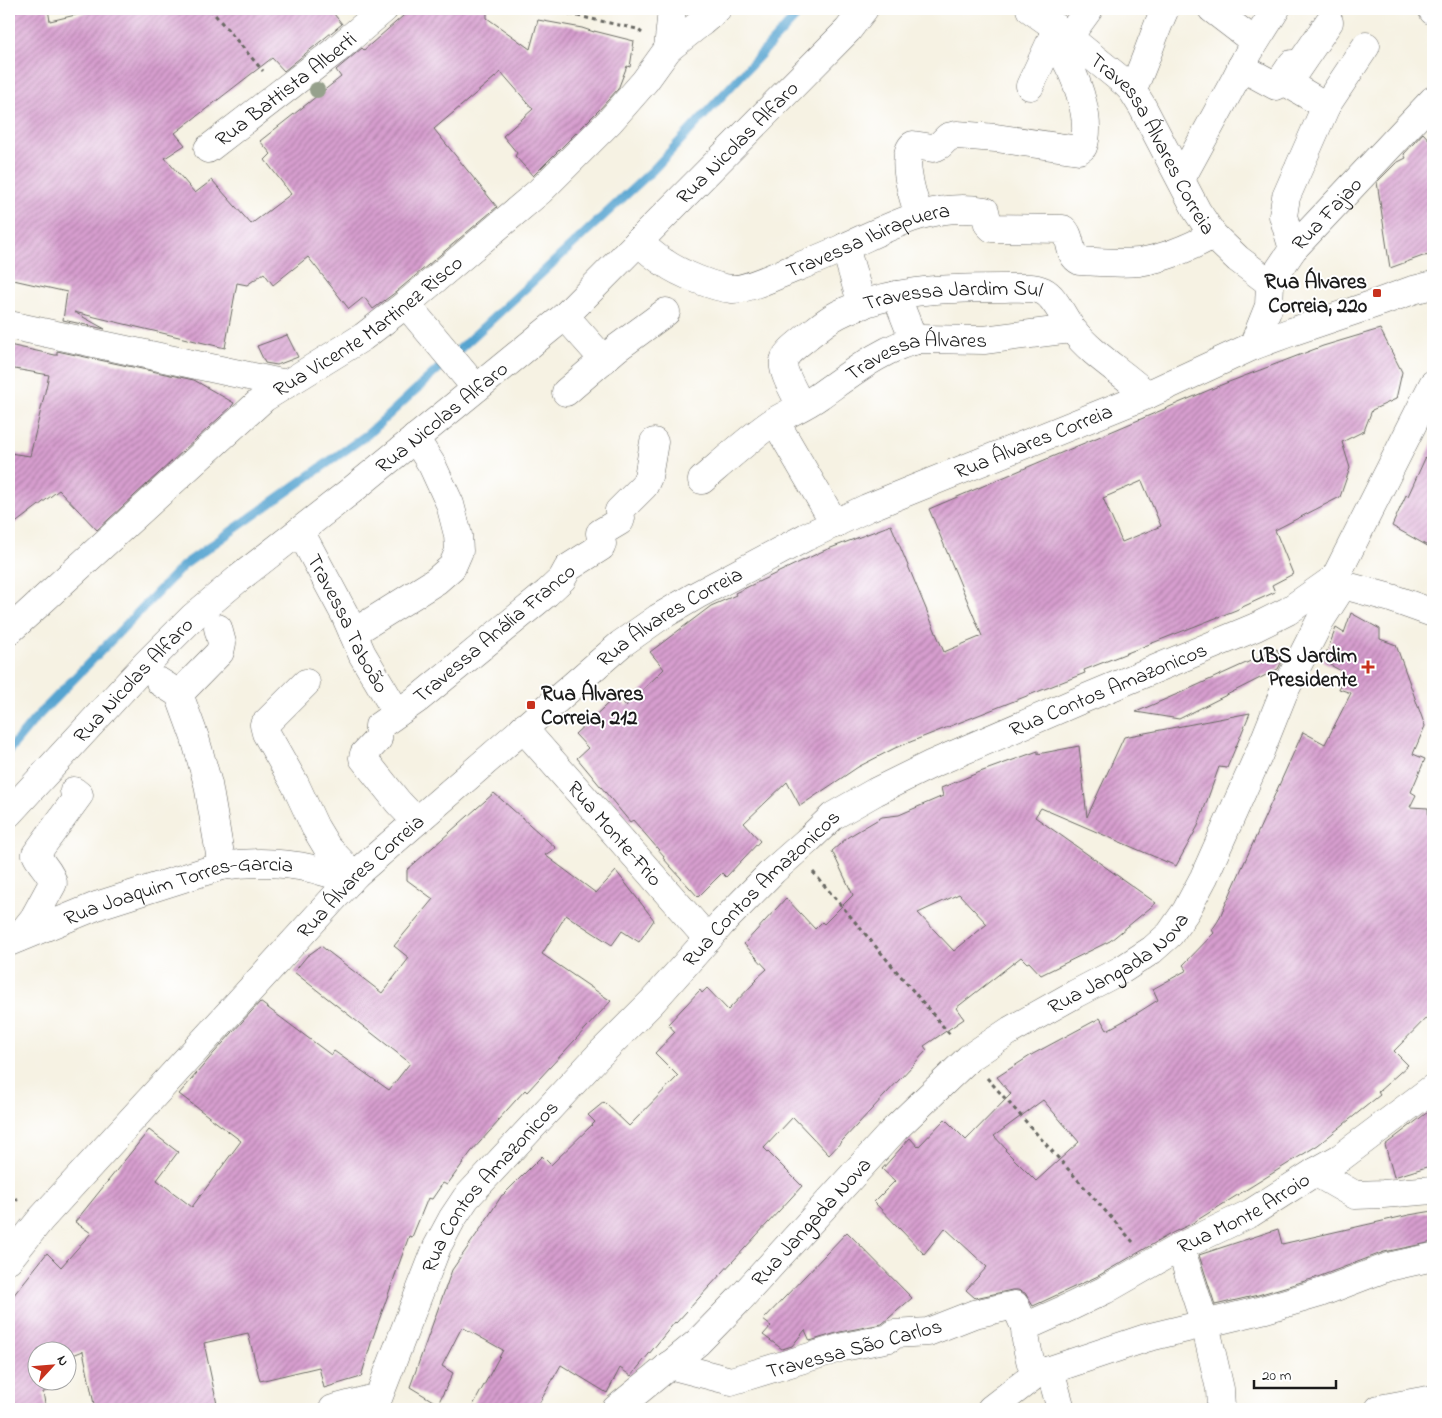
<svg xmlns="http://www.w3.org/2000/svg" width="1442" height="1418" font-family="'Indie Flower',sans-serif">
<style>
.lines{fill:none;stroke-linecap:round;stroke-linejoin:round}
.stream{stroke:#57a4d0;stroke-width:9}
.building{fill:url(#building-hatch);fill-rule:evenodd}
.minor-casing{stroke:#686762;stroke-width:29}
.path{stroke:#686762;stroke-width:3;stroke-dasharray:4 4;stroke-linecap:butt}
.minor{stroke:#fff;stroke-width:28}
.tree{fill:#96a18c}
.poi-dot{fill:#c8321e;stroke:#fff;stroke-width:2}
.labels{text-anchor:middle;stroke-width:4;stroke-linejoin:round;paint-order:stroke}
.street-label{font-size:21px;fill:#1c1c1c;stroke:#fff}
.poi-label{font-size:21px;font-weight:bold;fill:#1c1c1c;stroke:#fff;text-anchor:end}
</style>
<defs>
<pattern id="building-hatch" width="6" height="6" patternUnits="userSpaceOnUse" patternTransform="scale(1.25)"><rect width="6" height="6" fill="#d79ecf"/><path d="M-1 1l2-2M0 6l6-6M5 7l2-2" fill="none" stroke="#ae80a7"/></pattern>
</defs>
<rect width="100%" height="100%" fill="#fff"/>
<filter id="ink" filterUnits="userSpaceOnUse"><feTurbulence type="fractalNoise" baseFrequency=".02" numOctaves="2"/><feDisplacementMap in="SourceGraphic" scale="10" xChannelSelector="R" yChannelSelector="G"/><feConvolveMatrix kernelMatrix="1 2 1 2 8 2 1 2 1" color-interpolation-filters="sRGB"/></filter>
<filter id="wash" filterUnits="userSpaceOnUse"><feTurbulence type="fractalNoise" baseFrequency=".0096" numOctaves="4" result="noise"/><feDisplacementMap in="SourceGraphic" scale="20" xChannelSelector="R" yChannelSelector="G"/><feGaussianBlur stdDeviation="1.12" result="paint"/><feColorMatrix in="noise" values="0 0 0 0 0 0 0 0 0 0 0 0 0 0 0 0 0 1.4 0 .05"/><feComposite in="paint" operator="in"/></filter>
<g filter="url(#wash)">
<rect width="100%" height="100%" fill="#f6f2e3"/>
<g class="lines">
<!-- stream -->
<polyline class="stream" points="9,750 34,720 184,565 368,434 653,170 803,9"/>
</g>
<g id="blocks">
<!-- building -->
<g class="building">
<polygon points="22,9 48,9 50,21 101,9 330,9 342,24 284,71 272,58 175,133 185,145 165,158 195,193 212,180 251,224 291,194 265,160 271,154 260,141 341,77 336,70 362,48 364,50 411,9 487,9 487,18 530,49 538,20 582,28 594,32 594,31 634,41 630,67 627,66 618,89 599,110 533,176 515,156 517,153 503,136 533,109 501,72 434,129 497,207 396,292 373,309 364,297 349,309 308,257 273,285 264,273 247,285 237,283 225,348 74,312 105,329 63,320 67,292 9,279 9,12"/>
<polygon points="1423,133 1433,144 1433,255 1423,256 1390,268 1377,182 1396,163 1406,158 1404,154"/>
<path d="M 1380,329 L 1402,372 L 1396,399 L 1372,410 L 1364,431 L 1342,442 L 1350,468 L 1340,497 L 1275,530 L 1293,574 L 1272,585 L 1275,592 L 1236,610 L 1084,670 L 1085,673 L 895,748 L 858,767 L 800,806 L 787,782 L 744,823 L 760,841 L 726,877 L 722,873 L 698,897 L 663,858 L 664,856 L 633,820 L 630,822 L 577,758 L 588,748 L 575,734 L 617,695 L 626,706 L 664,669 L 650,652 L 711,606 L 736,595 L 735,593 L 823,551 L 891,525 L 944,652 L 982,636 L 929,509 L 1221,385 L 1323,346 ZM 1142,481 L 1161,526 L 1122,542 L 1103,498 Z"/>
<polygon points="287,335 298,357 277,365 265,363 257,346"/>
<polygon points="9,345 55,355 57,355 57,351 194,380 234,403 232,406 97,530 59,490 9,528 9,453 30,456 49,375 9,368"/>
<polygon points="1433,441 1433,549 1392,526 1406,495 1408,496"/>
<path d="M 1351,613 L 1380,629 L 1380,639 L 1396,645 L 1425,726 L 1413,754 L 1425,759 L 1411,792 L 1416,795 L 1410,807 L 1428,808 L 1431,856 L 1433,928 L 1433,1011 L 1394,1051 L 1408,1065 L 1378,1092 L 1380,1095 L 1318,1145 L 1191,1224 L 1172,1233 L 1098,1276 L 1033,1306 L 1025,1293 L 1018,1290 L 1012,1290 L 975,1298 L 966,1290 L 987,1267 L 945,1228 L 924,1254 L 874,1202 L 895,1181 L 882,1169 L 910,1138 L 918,1147 L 945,1119 L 966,1140 L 1011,1094 L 997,1077 L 1033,1054 L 1100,1018 L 1107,1030 L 1131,1017 L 1158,1000 L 1153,989 L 1187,970 L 1183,965 L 1214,933 L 1212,930 L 1218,921 L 1303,732 L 1325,744 L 1351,693 L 1339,689 L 1343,672 L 1323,661 L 1336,628 L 1344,633 ZM 1043,1100 L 1079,1142 L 1036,1181 L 1005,1150 L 1006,1149 L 994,1136 Z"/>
<polygon points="1277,649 1282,661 1278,669 1179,719 1136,712 1189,689"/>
<path d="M 1250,713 L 1227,768 L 1219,767 L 1198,826 L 1176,866 L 1041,808 L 1035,817 L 1156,903 L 1110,941 L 1041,975 L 1029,962 L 1027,963 L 1021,957 L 956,1008 L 964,1019 L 924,1046 L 927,1050 L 829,1155 L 793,1117 L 764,1148 L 802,1186 L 676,1323 L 675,1322 L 631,1376 L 620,1368 L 607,1393 L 561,1365 L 536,1409 L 471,1409 L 503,1350 L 462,1327 L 442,1366 L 453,1373 L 438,1404 L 410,1387 L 452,1270 L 481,1228 L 502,1195 L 503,1195 L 542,1156 L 551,1165 L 595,1122 L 588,1115 L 604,1102 L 629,1126 L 678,1076 L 655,1053 L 675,1032 L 668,1024 L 700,990 L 702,993 L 707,988 L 728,1010 L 757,980 L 756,979 L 767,969 L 744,944 L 786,898 L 815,929 L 822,922 L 824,924 L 853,895 L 832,851 L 848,837 L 882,817 L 899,815 L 943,796 L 941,788 L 980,772 L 1038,751 L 1038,754 L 1079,746 L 1087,817 L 1124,737 ZM 959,894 L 987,924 L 954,951 L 918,913 Z"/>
<polygon points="494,793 556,848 545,855 596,893 616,871 654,920 639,942 622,931 612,945 566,915 542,954 611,1001 527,1092 525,1090 498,1120 499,1121 471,1152 447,1185 443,1183 432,1199 428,1198 412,1237 409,1236 372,1340 361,1377 324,1388 319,1367 260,1381 248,1333 204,1343 218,1409 95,1409 83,1351 68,1357 68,1350 38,1350 38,1380 45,1380 48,1391 43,1392 46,1409 9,1409 9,1301 47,1253 61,1267 91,1233 75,1222 149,1130 178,1152 157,1180 192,1207 241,1141 179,1094 214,1053 260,1002 331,1055 334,1051 389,1090 410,1063 294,972 307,956 321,946 382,993 409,958 394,946 433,899 407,880 407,870"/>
<polygon points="1433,1108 1433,1165 1394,1177 1385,1145"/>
<polygon points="1433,1211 1433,1242 1384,1252 1315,1278 1258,1295 1215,1305 1199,1255 1278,1229 1282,1244 1409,1215"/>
<polygon points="847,1232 912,1298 882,1324 840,1332 810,1341 805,1330 792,1346 782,1349 763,1335 771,1326 763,1320"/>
</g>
</g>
</g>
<g filter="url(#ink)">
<use href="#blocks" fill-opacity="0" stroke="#686762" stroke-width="1"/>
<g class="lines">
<!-- minor casing -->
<g class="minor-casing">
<g id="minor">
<path id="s1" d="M 1030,9 L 1057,28 L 1125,83 L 1132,90 L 1142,106 L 1197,211 L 1213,235 L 1238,259 L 1270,283"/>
<polyline points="1212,9 1255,42"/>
<polyline points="1432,9 1433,11"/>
<polyline points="1068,38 1089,9"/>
<polyline points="668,49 672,9"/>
<polyline points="1241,67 1276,86 1278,85 1292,64"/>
<polyline points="1030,86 1057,28"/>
<path d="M 1132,90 C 1145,64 1153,35 1165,9"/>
<polyline points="1326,106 1289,84 1288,82 1329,22"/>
<path id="s2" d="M 208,149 L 336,50 L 384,9"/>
<polyline points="1181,179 1235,80 1249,52 1276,9"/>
<path d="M 919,215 C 914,201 899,156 913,145 L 933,148 L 936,147 L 940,145 L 948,137 L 957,135 L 996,138 L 1079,150 L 1083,147 C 1092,124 1079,85 1068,64 C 1064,55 1057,46 1052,38"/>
<path id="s3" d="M 638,242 C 647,249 655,257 665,263 C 679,273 715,288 732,289 C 745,290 773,277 785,272 C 805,264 826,256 845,247 C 892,226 932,202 985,211 L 988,224 L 992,228 L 1063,229 C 1073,237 1067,255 1080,261 C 1099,262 1119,264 1139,262 C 1166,258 1189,248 1213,235"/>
<polyline points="845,247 862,305"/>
<polyline points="1293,249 1283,216 1286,197 1326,106 1366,46"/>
<polyline points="896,295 914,341"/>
<polyline points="406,304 476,388"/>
<polyline points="565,316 604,360"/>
<polyline points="9,325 286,384"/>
<path id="s4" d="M 1253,346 L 1269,306 L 1270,283 L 1293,249 L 1433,100"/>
<polyline points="566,392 617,348 666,312"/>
<path id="s5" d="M 801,406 C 796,395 781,371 784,361 C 786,352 801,342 808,336 C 817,329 827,320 839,314 C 889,289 947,288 1002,288 C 1013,288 1033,286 1043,291 C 1056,297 1064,320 1073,330 C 1093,356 1123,372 1147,395"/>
<polyline points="775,421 835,524"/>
<path id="s6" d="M 702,480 C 724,461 746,441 770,424 C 785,414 804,407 819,396 C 849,375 885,346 921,339 L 984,340 L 1071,329"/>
<path id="s7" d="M 300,531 L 345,615 L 362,654 L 397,713"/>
<polyline points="1343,585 1391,598 1433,613"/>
<polyline points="218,628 222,643 220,652 179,694 195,738 208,784 222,866"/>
<path id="s8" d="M 9,631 L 264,398 L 363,337 L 406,304 L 540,191 L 610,121 L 645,81 L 668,49 L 702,22 L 717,9"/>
<polyline points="353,633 436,581 452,567 459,551 458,535 450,504 432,465 415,438"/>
<polyline points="160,682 179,694"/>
<polyline points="306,683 264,725 266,733 295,784 315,827 327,847 345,866 356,874"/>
<path id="s9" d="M 523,728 L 708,939"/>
<path id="s10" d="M 9,813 L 146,664 L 193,617 L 238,579 L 352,490 L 565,316 L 848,30 L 864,9"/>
<polyline points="416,821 398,802 363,758 364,754 378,739 379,726 419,698 547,593 562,579 568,568 601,547 602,544 600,533 620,521 621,518 619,511 644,486 648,477 654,442"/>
<path d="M 18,938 L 34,918 L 53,883 C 51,872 40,864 36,854 L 79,795 L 74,791"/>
<path id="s11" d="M 9,942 L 99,905 L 222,866 C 254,861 293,862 324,872 C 332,874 341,878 349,882"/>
<polyline points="1315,1172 1355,1195 1383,1194 1433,1190"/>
<polyline points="1180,1247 1205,1324 1220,1389 1221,1409"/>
<path id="s12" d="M 9,1259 L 41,1219 L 356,874 L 621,644 L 658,618 L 697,595 L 806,537 L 867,508 L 1147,395 L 1253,346 L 1291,332 L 1380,302 L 1413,290 L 1433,285"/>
<polyline points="669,1365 731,1381 843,1347 890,1338 894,1334 928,1332 974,1314 1015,1305 1025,1327"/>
<polyline points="1050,1370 1061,1409"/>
<path id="s13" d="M 1035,1375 C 1029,1359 1025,1344 1025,1327 L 1072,1306 L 1105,1290 L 1180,1247 L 1251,1213 L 1315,1172 L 1340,1158 L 1433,1088"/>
<polyline points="333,1409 378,1397"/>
<path id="s14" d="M 374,1409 L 437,1247 L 452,1219 L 466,1198 L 598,1056 L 652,1002 L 722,923 L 773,871 L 807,841 L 833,816 L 875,792 L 932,764 L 1076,702 L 1256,627 L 1288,611 L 1335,578"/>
<path id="s15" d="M 616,1409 L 697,1343 L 739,1300 L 895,1129 L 969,1058 L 1011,1030 L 1075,994 L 1123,969 L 1152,950 L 1170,934 L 1186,911 L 1204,877 L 1259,754 L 1283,694 L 1320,621 L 1343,585 L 1335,578 L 1433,384"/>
<polyline points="991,1409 1035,1375 1146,1338 1262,1310 1320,1293 1388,1267 1433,1257"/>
<polyline points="1379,1409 1433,1399"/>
</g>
</g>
<!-- path -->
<g class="path">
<polyline points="210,9 263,71"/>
<polyline points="546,9 637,29 642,33"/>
<polyline points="813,872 952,1037"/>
<polyline points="987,1078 1133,1242"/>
<polyline points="9,1193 20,1202"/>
</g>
<!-- minor -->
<use href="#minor" class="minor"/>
</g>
<!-- trees -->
<circle class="tree" cx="317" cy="90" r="8"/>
</g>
<!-- markers -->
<g class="poi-dot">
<rect x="1372" y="288" width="10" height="10" rx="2.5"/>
<path d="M1365.5 659.5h5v5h5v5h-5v5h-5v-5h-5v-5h5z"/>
<rect x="526" y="700" width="10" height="10" rx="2.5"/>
</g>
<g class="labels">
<!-- street labels -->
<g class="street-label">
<text dy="7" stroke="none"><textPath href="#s2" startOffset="98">Rua Battista Alberti</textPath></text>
<text dy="7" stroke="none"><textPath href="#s10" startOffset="992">Rua Nicolas Alfaro</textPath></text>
<text dy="7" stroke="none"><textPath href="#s1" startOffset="186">Travessa Álvares Correia</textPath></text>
<text dy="7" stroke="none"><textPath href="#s4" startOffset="156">Rua Fajao</textPath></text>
<text dy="7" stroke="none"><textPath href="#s3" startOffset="252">Travessa Ibirapuera</textPath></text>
<text dy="7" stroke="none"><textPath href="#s5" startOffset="239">Travessa Jardim Sul</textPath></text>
<text dy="7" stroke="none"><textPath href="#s8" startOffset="472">Rua Vicente Martinez Risco</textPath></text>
<text dy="7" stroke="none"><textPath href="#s6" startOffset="254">Travessa Álvares</textPath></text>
<text dy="7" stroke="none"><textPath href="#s10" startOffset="588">Rua Nicolas Alfaro</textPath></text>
<text dy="7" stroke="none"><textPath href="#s12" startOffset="1330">Rua Álvares Correia</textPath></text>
<text dy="7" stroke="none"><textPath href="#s12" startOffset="925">Rua Álvares Correia</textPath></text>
<text dy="7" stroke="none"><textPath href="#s7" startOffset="104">Travessa Taboão</textPath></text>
<text transform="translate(494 633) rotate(-40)" y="7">Travessa Anália Franco</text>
<text dy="7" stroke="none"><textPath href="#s10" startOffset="182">Rua Nicolas Alfaro</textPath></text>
<text dy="7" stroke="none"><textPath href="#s14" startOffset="1064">Rua Contos Amazonicos</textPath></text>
<text dy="7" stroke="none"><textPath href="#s9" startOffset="140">Rua Monte-Frio</textPath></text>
<text dy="7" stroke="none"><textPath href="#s12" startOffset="520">Rua Álvares Correia</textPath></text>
<text dy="7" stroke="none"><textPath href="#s14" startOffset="659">Rua Contos Amazonicos</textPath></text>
<text dy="7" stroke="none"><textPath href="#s11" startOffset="179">Rua Joaquim Torres-Garcia</textPath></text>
<text dy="7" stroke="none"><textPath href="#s15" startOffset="676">Rua Jangada Nova</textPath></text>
<text dy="7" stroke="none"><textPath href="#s14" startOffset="254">Rua Contos Amazonicos</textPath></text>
<text dy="7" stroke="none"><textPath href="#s13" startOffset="296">Rua Monte Arroio</textPath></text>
<text dy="7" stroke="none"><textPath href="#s15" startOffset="271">Rua Jangada Nova</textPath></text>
<text transform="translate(854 1348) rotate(-15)" y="7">Travessa São Carlos</text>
</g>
<!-- poi labels -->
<g class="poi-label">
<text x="1367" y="288">Rua Álvares<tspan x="1367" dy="24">Correia, 220</tspan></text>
<text x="1357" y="662">UBS Jardim<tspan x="1357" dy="24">Presidente</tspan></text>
<text x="541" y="700" text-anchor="start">Rua Álvares<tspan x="541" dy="24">Correia, 212</tspan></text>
</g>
</g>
<!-- margin -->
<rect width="1442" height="1418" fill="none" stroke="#fff" stroke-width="30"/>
<!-- north arrow -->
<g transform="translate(52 1366) rotate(64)"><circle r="24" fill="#ffffff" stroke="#a4a4a4"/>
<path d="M0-4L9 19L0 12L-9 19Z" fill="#c8321e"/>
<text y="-8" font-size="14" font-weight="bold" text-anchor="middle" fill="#1c1c1c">N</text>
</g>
<!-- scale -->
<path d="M1254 1380v8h82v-8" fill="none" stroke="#1c1c1c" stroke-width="2.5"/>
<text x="1262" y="1380" font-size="15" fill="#1c1c1c" stroke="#ffffff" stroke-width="4" paint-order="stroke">20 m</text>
</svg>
